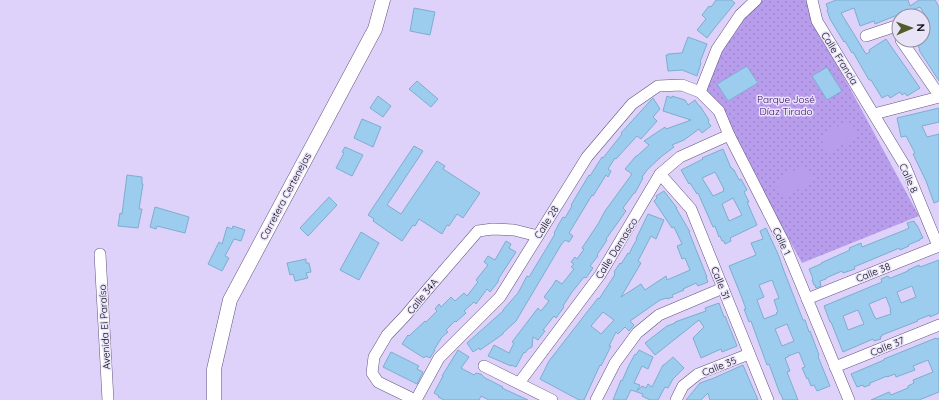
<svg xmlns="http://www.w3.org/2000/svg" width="939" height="400" font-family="Quicksand,sans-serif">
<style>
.green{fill:url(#green-dots)}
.pitch{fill:#b99ded}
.building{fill:#9cccee;stroke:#7eadce;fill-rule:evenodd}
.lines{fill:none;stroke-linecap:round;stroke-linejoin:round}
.minor-casing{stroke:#63547f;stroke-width:12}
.major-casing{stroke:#63547f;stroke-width:15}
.minor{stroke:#fff;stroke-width:11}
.major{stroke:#fff;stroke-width:14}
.labels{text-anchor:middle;stroke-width:3;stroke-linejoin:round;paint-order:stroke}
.street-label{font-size:10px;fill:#100a1b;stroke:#e9e3f8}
.park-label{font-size:10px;fill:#3b066b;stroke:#e9e3f8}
</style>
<defs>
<pattern id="green-dots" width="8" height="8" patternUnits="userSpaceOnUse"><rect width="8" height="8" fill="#b99ded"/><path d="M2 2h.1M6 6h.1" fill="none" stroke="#9e86cb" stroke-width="1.8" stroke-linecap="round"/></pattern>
</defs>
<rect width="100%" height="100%" fill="#dfd2fa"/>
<!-- green -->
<polygon class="green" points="756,0 808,0 813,20 919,216 802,263 715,106 700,92 740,15"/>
<!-- pitch -->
<g class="pitch">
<polygon points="848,120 857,136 829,153 820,138"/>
<polygon points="803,165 813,180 785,198 775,182"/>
</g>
<!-- building -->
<g class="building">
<polygon points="716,0 731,0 735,3 713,30 707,38 697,30 706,19 702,15 709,6 711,7"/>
<polygon points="836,0 908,0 910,6 919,0 935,0 939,7 939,81 919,50 920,49 914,40 923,40 923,26 929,22 920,7 900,15 900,14 875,24 874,21 860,26 854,8 841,13 866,54 870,52 869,50 886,39 920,88 907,96 905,93 902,95 900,92 890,98 888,95 882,98 871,80 869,80 853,52 852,53 845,41 844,42 830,19 827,10 828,9 826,4"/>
<polygon points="414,8 435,12 430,35 410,31"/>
<polygon points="688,37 707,44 700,62 701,63 697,76 682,70 668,71 666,55 668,55 668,54 682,53"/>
<polygon points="747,66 758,83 728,101 717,84"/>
<polygon points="827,67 842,91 827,100 812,76"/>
<polygon points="417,81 438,99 431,107 409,89"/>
<polygon points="378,96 391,106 383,117 370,108"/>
<polygon points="667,96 672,98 672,96 685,100 688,105 695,100 699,106 700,106 709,120 708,122 711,126 702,133 699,129 684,140 672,145 674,147 662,156 647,170 642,177 643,178 635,193 634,193 623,208 626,211 606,239 607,240 597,255 598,256 590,266 593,268 586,278 584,277 572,292 563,306 564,307 556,318 554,316 543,330 545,331 538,340 533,337 532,347 528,349 525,353 524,352 516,367 511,365 511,366 488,356 494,345 509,353 514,343 512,342 538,308 541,311 549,301 544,297 553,285 556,280 562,284 574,269 571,267 574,264 571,262 575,257 577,259 584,249 582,248 598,224 605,211 632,174 625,169 636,156 637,156 649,145 644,141 665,127 666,129 691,120 663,111"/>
<polygon points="653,98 660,109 653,117 657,121 641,139 637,136 616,159 615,158 608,169 611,171 608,177 606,175 593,196 592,195 569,233 573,236 569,242 565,240 561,245 516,321 503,333 503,334 480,350 479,348 473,352 467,343 503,311 503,310 518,293 527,276 529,277 546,249 555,234 554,233 560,222 563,217 565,218 572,206 571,205 589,175 590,176 602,157 603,158 622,134 621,133 651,100"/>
<polygon points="939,108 939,122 922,126 927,137 939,134 939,201 934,203 926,181 913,154 915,153 906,136 901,137 897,118"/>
<polygon points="362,119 381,127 373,147 354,138"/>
<polygon points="414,146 423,151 387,205 401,214 437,161 445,166 443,169 480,193 463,218 457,214 449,226 447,225 442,234 419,219 415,226 413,225 402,241 373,221 374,219 368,215"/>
<polygon points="345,147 363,155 352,176 336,168 344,153 342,152"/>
<path d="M 723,149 L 731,168 L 732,168 L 734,171 L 734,170 L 739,180 L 741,179 L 747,190 L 744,192 L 749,202 L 747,202 L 757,225 L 730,238 L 731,241 L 725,244 L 724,241 L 722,241 L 720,236 L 719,237 L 715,226 L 713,227 L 698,193 L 697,194 L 690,183 L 689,184 L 681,170 L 703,159 L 702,158 ZM 715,172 L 724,189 L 723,189 L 724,191 L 713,196 L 702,178 ZM 733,198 L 742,215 L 729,221 L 722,204 Z"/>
<polygon points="127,175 142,177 142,184 143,184 139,209 142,209 138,228 118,226 120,213 122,214"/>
<path d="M 664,191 L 677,208 L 676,208 L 690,232 L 689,232 L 707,277 L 706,277 L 708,282 L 698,286 L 696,283 L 683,289 L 684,290 L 672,295 L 673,297 L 667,299 L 667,298 L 660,300 L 630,321 L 634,325 L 629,331 L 625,327 L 618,334 L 616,332 L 609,346 L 611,346 L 601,366 L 600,365 L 584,400 L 579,400 L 540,379 L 549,361 L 598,298 L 599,299 L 614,276 L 615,273 L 614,272 L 620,263 L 621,264 L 628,253 L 629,254 L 633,246 L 637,239 L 636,239 L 648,214 L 664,220 L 656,239 L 651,236 L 638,261 L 641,263 L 621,297 L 641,284 L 645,290 L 666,276 L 667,280 L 690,270 L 685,258 L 682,259 L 677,246 L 682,244 L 674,227 L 672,228 L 654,201 L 657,198 L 656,196 ZM 603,312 L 614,320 L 601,334 L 591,326 Z"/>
<polygon points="329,197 337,205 308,236 300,228"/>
<polygon points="155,207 189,217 185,233 157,226 156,229 150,227"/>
<polygon points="914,221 916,225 917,225 923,238 920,239 920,240 908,245 909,246 900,250 899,248 897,249 854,267 855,269 843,273 842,271 826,278 826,279 820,281 821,286 816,288 815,285 814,285 812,280 813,279 809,269 821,264 821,263 850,250 849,248 861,243 862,247 905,230 909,228 907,223"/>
<polygon points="233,226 245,230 241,241 234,239 225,256 229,258 222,271 208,264 219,242 222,244 227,227 232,229"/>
<path d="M 766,228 L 778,254 L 784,271 L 803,320 L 805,320 L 809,332 L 810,331 L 819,355 L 818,356 L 819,359 L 830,386 L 817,391 L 814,385 L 811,386 L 808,378 L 807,379 L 802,368 L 805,367 L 799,352 L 788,356 L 788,357 L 785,358 L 790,371 L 787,372 L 798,400 L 783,400 L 781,394 L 780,394 L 769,364 L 767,365 L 751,321 L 749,322 L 744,309 L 746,309 L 740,293 L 729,266 L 756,255 L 751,243 L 763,239 L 760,231 ZM 772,280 L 779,298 L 774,300 L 778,312 L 776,313 L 777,314 L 764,319 L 757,300 L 764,297 L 759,285 ZM 787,324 L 794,341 L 782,346 L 775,329 Z"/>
<polygon points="361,232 379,243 359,280 340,270"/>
<polygon points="506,241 511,244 509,248 516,252 499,278 498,282 490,292 487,289 476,304 474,302 464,311 466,313 456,322 455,321 446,330 448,332 442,337 434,350 435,350 430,358 426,356 424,358 402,344 408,335 409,336 425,321 426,322 437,311 435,309 439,304 441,307 451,297 455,301 464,293 467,296 478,282 476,280 488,265 484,262 488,256 495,260"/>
<polygon points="306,259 306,263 309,263 311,272 306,273 308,278 295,281 293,274 290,275 287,263"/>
<path d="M 939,260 L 939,313 L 930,317 L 930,315 L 917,320 L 918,321 L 882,335 L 882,336 L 880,337 L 881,339 L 874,341 L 873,339 L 843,352 L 831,322 L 830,322 L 824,306 L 882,282 L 881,279 L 888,276 L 889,278 L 891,278 L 908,271 L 908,270 L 919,265 L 920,267 ZM 912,286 L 916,297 L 901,303 L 897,292 ZM 886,297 L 891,310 L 890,310 L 891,314 L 876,319 L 876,318 L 875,318 L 869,304 ZM 858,310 L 864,324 L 848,330 L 843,316 Z"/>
<polygon points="719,303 724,317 725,316 737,346 722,352 721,349 701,358 693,338 704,327 699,320 655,355 645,343 667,326 675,323 675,322 706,311 705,308"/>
<polygon points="936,338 936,339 939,338 939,392 919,400 871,400 889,392 891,395 908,388 908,386 914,383 913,380 933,372 928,360 913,366 915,370 896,377 895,374 887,377 887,376 870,383 870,385 864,387 863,385 857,387 851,374 884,360 884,359"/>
<polygon points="458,350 469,357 461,368 474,375 476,373 481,374 485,378 503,387 502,388 528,400 489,400 481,396 479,400 444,400 438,397 439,396 434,393 443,376 442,376"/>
<polygon points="639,350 653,357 648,369 642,366 634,383 640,385 637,391 642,386 646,388 648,384 652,387 663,365 664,365 673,357 684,368 673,379 668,388 665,387 658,400 650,400 642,396 643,394 631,390 626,400 613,400 621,380 622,381 629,365 635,354 636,355"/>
<polygon points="391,352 419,366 417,369 423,372 417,384 383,367"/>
<polygon points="743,365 758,400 710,400 708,393 701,400 686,400 700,383 714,378"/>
</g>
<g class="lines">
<!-- minor casing -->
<g class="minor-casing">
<g id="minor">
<polyline points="812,0 817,21 905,166 938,246"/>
<polyline points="866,36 899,25"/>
<polyline points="901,40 939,95"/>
<polyline points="700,92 717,49 740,15 756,0"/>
<polyline points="874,114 939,97"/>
<polyline points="660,174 691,209 768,400"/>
<polyline points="100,254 108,400"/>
<polyline points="807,299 939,246"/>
<polyline points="484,366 552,400"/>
<polyline points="835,367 939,325"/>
<polyline points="519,383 600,275 660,174 680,157 729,135"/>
<polyline points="415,400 378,382 372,373 374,357 387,335 405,316 427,290 478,231 493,229 514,230 538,236"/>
<polyline points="416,400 439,358 500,297 587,157 632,104 658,86 682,85 700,92 719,111 729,135 784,243 849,400"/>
<polyline points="596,400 615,363 637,333 659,315 723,288"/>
<polyline points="676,400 683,386 698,374 749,354"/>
</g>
</g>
<!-- major casing -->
<g class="major-casing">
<polyline id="major" points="214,400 214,369 230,300 375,29 383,0"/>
</g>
<!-- minor -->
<use href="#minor" class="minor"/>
<!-- major -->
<use href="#major" class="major"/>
</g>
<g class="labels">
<!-- street labels -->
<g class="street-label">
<text transform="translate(840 58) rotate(58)" y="4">Calle Francia</text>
<text transform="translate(909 178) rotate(66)" y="4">Calle 8</text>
<text transform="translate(285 196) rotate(-62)" y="4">Carretera Certenejas</text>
<text transform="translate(546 222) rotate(-58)" y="4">Calle 28</text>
<text transform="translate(782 241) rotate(65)" y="4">Calle 1</text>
<text transform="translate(616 248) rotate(-58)" y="4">Calle Damasco</text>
<text transform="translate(873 272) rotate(-22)" y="4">Calle 38</text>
<text transform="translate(721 283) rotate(68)" y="4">Calle 31</text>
<text transform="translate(422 296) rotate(-51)" y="4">Calle 34A</text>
<text transform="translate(104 327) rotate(-93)" y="4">Avenida El Paraíso</text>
<text transform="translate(887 346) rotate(-22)" y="4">Calle 37</text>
<text transform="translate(719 366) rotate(-22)" y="4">Calle 35</text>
</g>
<!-- park labels -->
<g class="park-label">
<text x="786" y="103">Parque José<tspan x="786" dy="12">Díaz Tirado</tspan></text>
</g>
</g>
<!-- north arrow -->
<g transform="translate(911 28) rotate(88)"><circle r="19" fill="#e9e3f8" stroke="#928ca0"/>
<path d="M0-3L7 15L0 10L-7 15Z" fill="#515b2b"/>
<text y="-6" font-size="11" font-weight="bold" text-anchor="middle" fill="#100a1b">N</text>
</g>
</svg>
